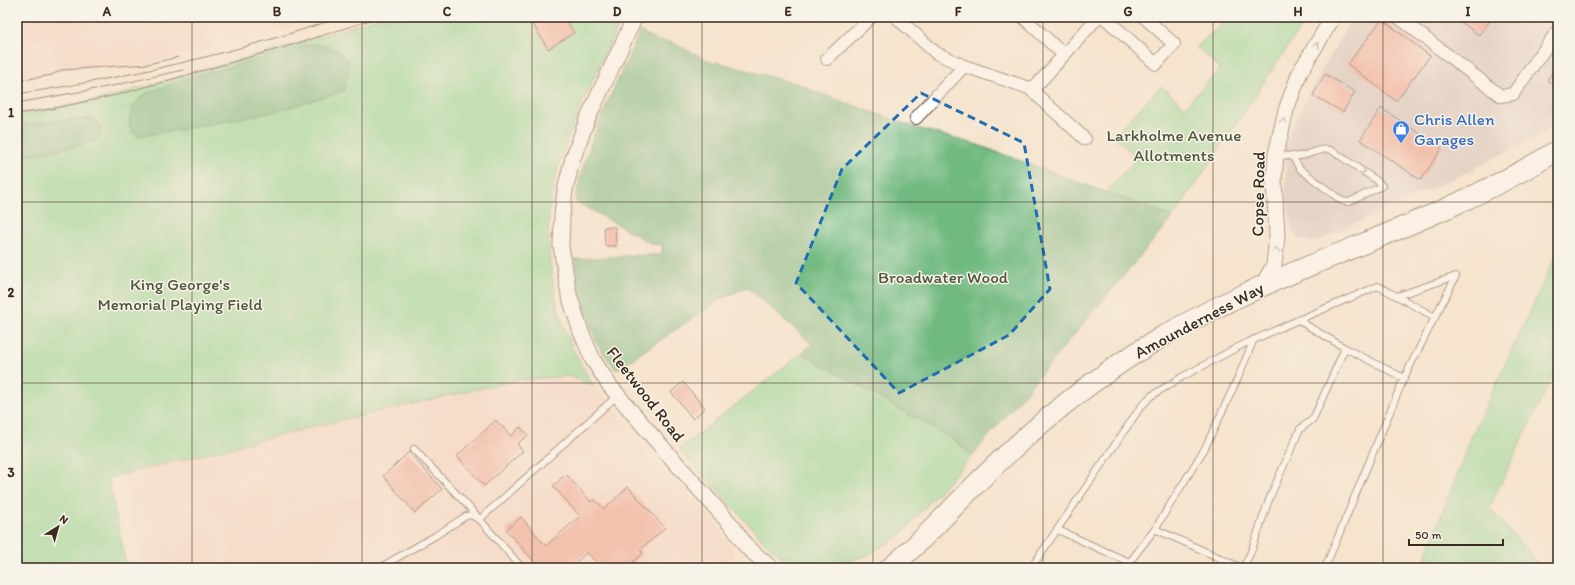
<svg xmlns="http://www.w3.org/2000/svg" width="1575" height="585" font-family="Itim,sans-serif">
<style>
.built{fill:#f5d2c3}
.industrial{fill:#d1bfbd}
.green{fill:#8ad998;stroke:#62825b;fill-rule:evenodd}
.forest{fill:#6fb980;stroke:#55724f}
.building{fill:#f0998a}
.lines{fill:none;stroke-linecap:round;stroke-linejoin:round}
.service-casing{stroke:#574638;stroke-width:8}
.minor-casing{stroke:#574638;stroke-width:14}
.tertiary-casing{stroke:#574638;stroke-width:17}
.trunk-casing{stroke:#574638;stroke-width:22}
.service{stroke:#fff;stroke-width:6}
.minor{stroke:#fff;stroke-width:12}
.tertiary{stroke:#fff;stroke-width:15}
.trunk{stroke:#fff;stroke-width:20}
.tram{stroke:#3b2a1e;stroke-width:1}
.oneway{stroke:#a79f9a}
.marked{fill:none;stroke:#1f6fb2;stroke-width:3;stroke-dasharray:8 5;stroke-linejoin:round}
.grid{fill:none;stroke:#3b2a1e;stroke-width:1;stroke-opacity:0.55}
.labels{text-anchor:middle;stroke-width:3;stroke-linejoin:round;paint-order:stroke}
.shop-label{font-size:17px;fill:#366cbe;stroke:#f7f3e8;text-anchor:start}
.park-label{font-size:17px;fill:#4f563c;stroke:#f7f3e8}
.street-label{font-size:17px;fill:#3b2a1e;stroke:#f7f3e8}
.neatline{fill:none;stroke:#3b2a1e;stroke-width:1.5}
.grid-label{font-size:13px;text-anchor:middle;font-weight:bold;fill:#3b2a1e}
</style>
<rect width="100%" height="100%" fill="#f7f3e8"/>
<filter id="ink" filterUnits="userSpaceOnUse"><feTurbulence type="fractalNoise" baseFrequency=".025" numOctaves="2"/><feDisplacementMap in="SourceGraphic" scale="8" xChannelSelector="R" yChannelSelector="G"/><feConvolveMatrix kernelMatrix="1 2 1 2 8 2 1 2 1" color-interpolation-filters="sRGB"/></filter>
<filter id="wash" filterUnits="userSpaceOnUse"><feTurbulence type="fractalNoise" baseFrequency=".012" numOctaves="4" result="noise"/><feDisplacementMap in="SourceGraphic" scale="16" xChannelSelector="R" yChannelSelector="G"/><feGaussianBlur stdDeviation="0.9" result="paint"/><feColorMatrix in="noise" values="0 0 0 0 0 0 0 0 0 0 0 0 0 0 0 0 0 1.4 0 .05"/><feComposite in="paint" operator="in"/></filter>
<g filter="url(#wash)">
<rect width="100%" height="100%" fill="#f5e4cd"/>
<!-- built -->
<g class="built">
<polygon points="17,17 322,17 280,30 148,64 61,70 52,75 17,81"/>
<polygon points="568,376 594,386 629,424 649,456 646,459 653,468 657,465 679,482 715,521 732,550 738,568 144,568 124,475 324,424 517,380"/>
</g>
<!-- industrial -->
<polygon class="industrial" points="1352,17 1558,17 1558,125 1474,169 1324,238 1314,242 1305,241 1297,237 1292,229 1285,191 1289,132 1306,98"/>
<!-- green -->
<g class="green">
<path d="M 380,17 L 623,17 C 611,41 599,66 588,91 C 574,123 560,154 553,188 C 542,240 552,310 577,357 C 582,367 588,376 594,386 L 568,376 L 517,380 L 324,424 L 108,478 L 127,568 L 17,568 L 17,158 L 94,142 L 93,118 L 17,125 L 17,114 L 50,109 L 117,95 L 299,43 ZM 236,65 L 270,113 L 167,132 L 138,136 L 129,128 L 143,95 L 182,80 Z"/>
<polygon points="1230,17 1308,17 1173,217 1106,192 1137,158 1114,136 1161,86 1185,107 1220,68 1196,47"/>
<polygon points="1558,251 1558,365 1489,508 1543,568 1421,568 1471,438"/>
<polygon points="802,353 957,442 972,456 899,536 867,556 832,566 809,567 786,561 764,541 679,449"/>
</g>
<!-- forest -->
<g class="forest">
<path d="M 640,31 L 657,41 L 671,42 L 715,64 L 717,62 L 808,87 L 811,90 L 911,126 L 978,145 L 1173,217 L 972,456 L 957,442 L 802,353 L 812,344 L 747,287 L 721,299 L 616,370 L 597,344 L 582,302 L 574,259 L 662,254 L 662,245 L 652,244 L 575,201 C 586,141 616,86 640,31 Z"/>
<polygon points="312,44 337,49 350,62 344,91 270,113 167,132 138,136 129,128 131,109 143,95 182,80"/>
<polygon points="94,118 99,124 101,134 94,142 17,158 17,125"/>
</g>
<g id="blocks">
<!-- building -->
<g class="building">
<polygon points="539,17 564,17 574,33 548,49 531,21"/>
<polygon points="1454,17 1493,17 1479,35"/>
<polygon points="1382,19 1430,56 1396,101 1348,64"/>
<polygon points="1558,64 1558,88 1547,80"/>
<polygon points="1325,74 1355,92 1343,112 1313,95"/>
<polygon points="1381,108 1442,148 1421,180 1360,140"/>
<polygon points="604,227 615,227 616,246 605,246"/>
<polygon points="683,382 705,408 693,419 671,392"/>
<polygon points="496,420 511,436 520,427 528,435 517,444 523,451 484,486 457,456"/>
<polygon points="409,452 442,489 415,513 383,476"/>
<polygon points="566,474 591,502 594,499 604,509 628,487 665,528 640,550 643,553 627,568 601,568 587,552 570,568 540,568 506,530 521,517 546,546 580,516 553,486"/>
</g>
</g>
</g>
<g filter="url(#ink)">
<use href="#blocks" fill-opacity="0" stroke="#574638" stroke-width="1"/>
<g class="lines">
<!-- service casing -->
<g class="service-casing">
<g id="service">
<path d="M 1276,154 C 1283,155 1292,157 1299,156 C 1310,155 1321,147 1331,150 L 1379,182 L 1382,186 L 1349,202 L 1342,201 L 1300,169 L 1292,156"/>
<polyline points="1397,296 1456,276 1435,317"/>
<polyline points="1298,320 1378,286 1435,317 1404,378"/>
<polyline points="414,449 468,506 522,568"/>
<polyline points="479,520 618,395"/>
<polyline points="1155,529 1242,568"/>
<polyline points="1058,530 1129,562"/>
<polyline points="386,564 435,536 466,516 471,515 476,518"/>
<polyline points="1031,568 1140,408 1151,396 1182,377 1242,345 1298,320 1345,348 1404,378 1325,568"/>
<polyline points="1125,568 1155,529 1205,448 1237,380 1254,339"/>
<polyline points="1243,568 1251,552 1270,497 1300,429 1313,419 1345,348"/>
</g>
</g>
<!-- minor casing -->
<g class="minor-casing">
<g id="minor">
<polyline points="896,17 936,53 964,66 1029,88 1037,85 1098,17"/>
<polyline points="1023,17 1064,55"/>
<polyline points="1104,17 1156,64 1174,44 1144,17"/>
<polyline points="1398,17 1501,96 1513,94 1558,30"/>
<polyline points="827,59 871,17"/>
<polyline points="1029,88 1085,139"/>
<polyline points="916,118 964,66"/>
</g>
</g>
<!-- tertiary casing -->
<g class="tertiary-casing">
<g id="tertiary">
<polyline points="635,17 587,120 573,158 565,190 562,216 561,246 569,295 581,332 593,360 610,386 653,437 733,527 746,546 771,568"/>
<polyline points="1262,286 1274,265 1277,236 1274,181 1276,154 1286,110 1300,72 1333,17"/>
</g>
</g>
<!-- trunk casing -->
<g class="trunk-casing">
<path id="trunk" d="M 890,568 C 921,543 948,512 976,484 C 1032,428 1092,378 1160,338 C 1287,263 1433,228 1558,150"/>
</g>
<!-- service -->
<use href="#service" class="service"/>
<!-- minor -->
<use href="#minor" class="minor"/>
<!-- tertiary -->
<use href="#tertiary" class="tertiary"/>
<!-- trunk -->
<use href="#trunk" class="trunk"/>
<!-- tram -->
<g class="tram">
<polyline points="305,22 322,17"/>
<polyline points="17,81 52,75 61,70 148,64 178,57"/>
<path d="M 17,94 C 126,78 236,53 341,17"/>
<polyline points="17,103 112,86 183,70"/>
<polyline points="17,114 50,109 117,95 299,43 380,17"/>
</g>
</g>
<!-- one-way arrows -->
<defs><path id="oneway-chevron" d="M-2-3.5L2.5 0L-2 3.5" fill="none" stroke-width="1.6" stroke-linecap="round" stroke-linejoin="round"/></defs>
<g class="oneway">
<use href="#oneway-chevron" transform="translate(1317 45) rotate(-59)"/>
<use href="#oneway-chevron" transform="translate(1283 121) rotate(-76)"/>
<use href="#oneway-chevron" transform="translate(1363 171) rotate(34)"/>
<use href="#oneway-chevron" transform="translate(1276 250) rotate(-85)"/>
</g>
</g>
<!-- marked area -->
<path d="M0 0H1575V585H0ZM 921,93 L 1024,143 L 1050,289 L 1009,335 L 899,393 L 796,283 L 842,169 Z" fill="#f5e4cd" fill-opacity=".55" fill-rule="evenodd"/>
<path class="marked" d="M 921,93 L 1024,143 L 1050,289 L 1009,335 L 899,393 L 796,283 L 842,169 Z"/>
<!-- grid -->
<path class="grid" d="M 192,17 L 192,568M 362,17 L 362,568M 532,17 L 532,568M 702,17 L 702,568M 873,17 L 873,568M 1043,17 L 1043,568M 1213,17 L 1213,568M 1383,17 L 1383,568M 17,202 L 1558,202M 17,383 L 1558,383"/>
<!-- icons -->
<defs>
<g id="shop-pin" transform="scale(0.9)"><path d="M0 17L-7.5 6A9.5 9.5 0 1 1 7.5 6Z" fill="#3f7fe0" stroke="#f7f3e8"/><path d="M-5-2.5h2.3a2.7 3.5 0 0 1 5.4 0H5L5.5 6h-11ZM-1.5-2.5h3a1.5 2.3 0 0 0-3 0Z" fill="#fff"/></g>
</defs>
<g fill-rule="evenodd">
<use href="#shop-pin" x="1401" y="129"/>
</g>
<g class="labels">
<!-- shop labels -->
<g class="shop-label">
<text x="1414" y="125">Chris Allen<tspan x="1414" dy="20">Garages</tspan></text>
</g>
<!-- park labels -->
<g class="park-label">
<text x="1174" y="141">Larkholme Avenue<tspan x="1174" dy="20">Allotments</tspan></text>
<text x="943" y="283">Broadwater Wood</text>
<text x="180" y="290">King George's<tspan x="180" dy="20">Memorial Playing Field</tspan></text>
</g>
<!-- street labels -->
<g class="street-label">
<text transform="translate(1258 194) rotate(-89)" y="6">Copse Road</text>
<text transform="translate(1199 320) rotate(-28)" y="6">Amounderness Way</text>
<text transform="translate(646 394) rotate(52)" y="6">Fleetwood Road</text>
</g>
</g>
<!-- margin -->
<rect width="1575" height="585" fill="none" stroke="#f7f3e8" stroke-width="44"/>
<!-- north arrow -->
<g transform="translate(58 527) rotate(37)" stroke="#f7f3e8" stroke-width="3" paint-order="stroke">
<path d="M0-3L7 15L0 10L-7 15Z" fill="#3b2a1e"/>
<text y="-6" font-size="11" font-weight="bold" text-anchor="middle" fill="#3b2a1e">N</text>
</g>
<!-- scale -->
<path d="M1409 539v6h94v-6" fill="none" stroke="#3b2a1e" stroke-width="2"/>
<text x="1415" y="539" font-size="12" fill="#3b2a1e" stroke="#f7f3e8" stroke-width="3" paint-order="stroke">50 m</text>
<rect x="22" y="22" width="1531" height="541" class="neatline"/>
<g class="grid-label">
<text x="107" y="16">A</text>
<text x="277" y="16">B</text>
<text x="447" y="16">C</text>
<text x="617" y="16">D</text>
<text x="788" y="16">E</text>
<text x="958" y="16">F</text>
<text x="1128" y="16">G</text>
<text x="1298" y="16">H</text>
<text x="1468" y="16">I</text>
<text x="11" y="117">1</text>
<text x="11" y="297">2</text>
<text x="11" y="477">3</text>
</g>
</svg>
